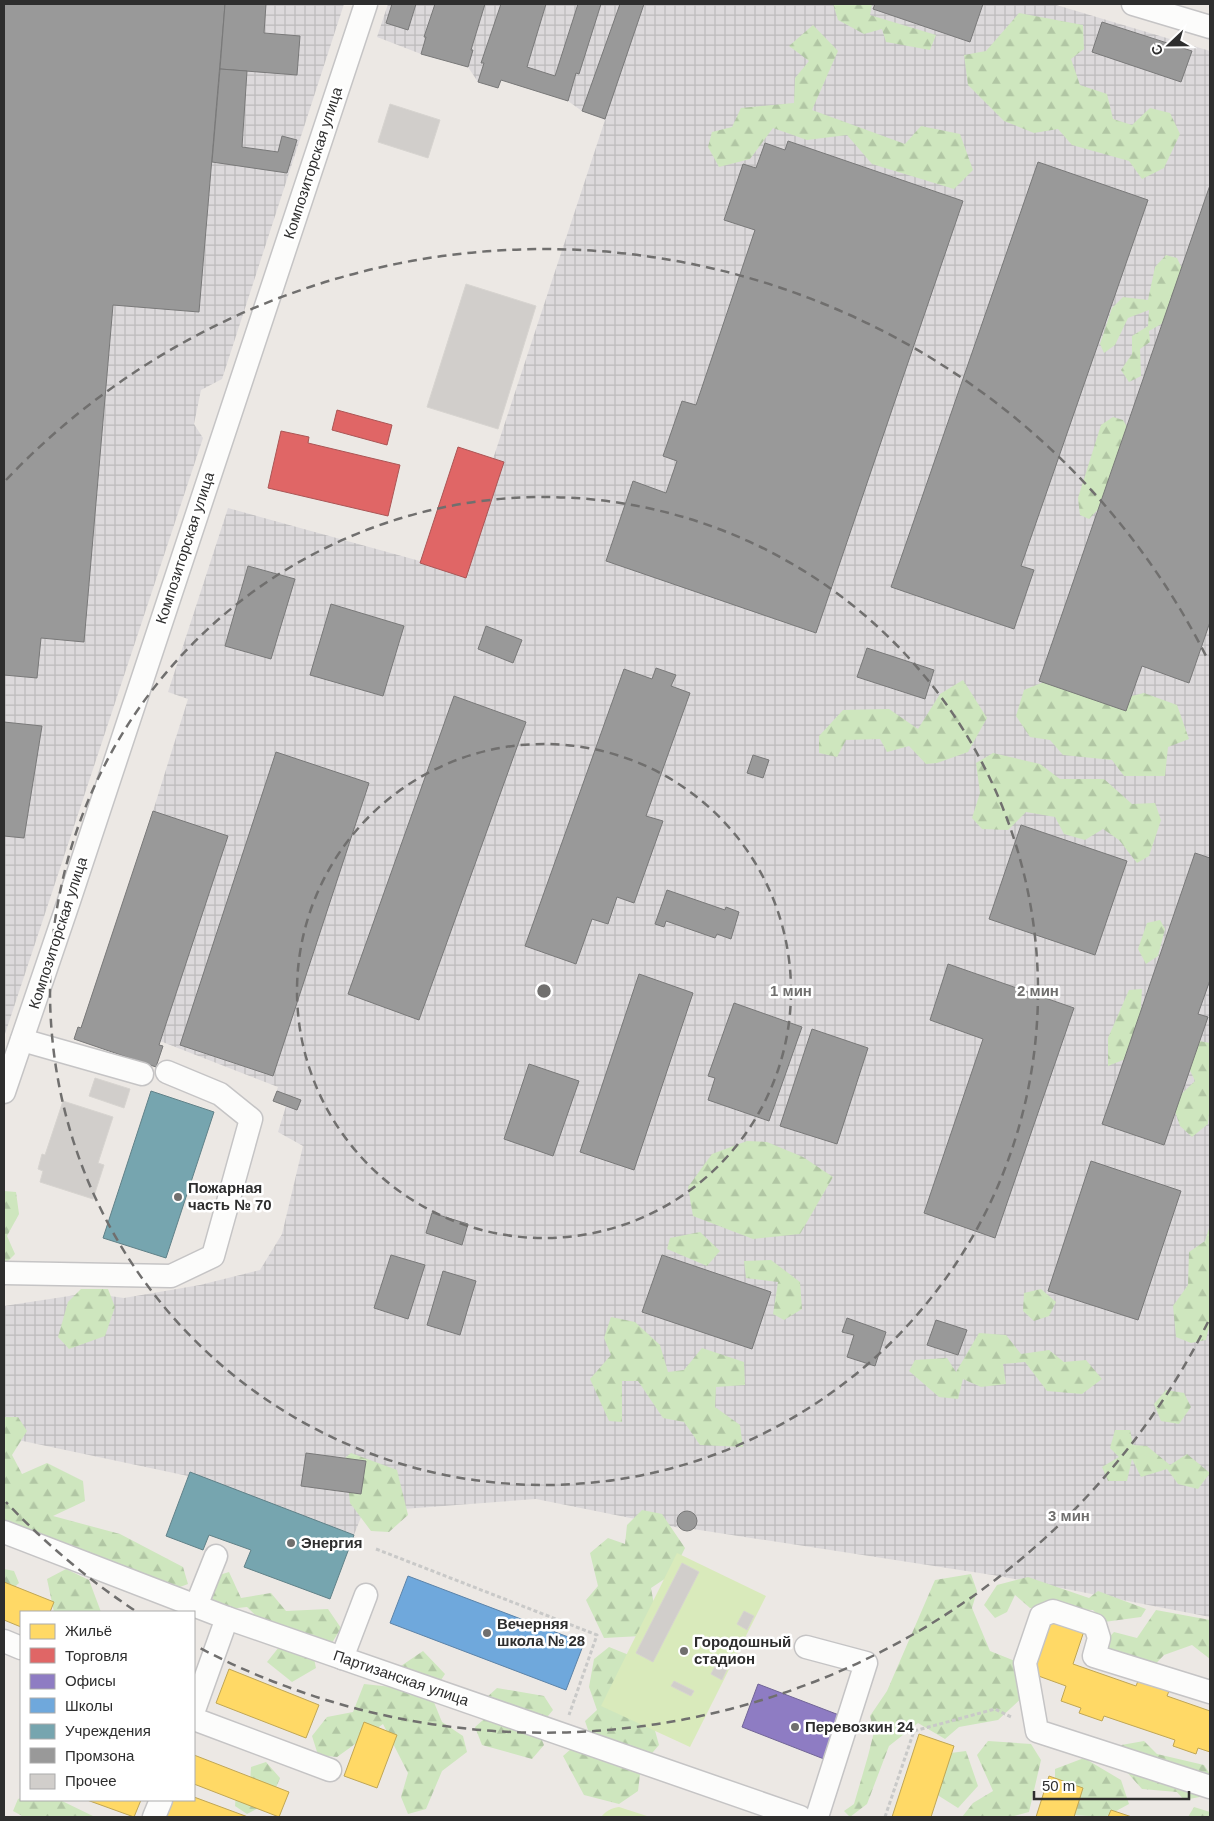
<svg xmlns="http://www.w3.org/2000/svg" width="1214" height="1821" font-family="Helvetica,sans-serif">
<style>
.industrial{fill:url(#industrial-grid)}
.forest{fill:url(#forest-firs)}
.pitch{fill:#d9eabb}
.homes{fill:#ffd966;stroke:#c0a655}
.shops{fill:#e06666;stroke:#ab5555}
.offices{fill:#8e7cc3;stroke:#716596}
.schools{fill:#6fa8dc;stroke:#5c83a8}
.public{fill:#76a5af;stroke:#608188}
.industry{fill:#999;stroke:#797979}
.building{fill:#d1cecb;stroke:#d7d4d0}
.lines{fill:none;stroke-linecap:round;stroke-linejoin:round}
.minor-casing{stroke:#c5c4c5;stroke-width:25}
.path{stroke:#c9c9c8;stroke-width:3;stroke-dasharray:4 2.5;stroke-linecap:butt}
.minor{stroke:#fcfcfb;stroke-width:22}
.ring{fill:none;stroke:#706f6e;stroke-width:2.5;stroke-dasharray:9 6}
.poi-dot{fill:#706f6e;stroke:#fff;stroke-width:2}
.labels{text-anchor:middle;stroke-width:5;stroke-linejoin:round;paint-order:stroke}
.street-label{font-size:15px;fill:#2e2e2e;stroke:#fff}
.poi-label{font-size:15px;font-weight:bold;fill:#2e2e2e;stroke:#fff;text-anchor:start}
.centre{fill:#706f6e;stroke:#fff;stroke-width:2.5}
.ring-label{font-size:15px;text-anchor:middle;font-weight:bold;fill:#706f6e;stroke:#fff;stroke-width:5;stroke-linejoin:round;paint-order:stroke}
</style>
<defs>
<pattern id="industrial-grid" width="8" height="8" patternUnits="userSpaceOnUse" patternTransform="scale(1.25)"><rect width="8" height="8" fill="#dcd9db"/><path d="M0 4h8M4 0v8" fill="none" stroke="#bdbbbc"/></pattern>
<pattern id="forest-firs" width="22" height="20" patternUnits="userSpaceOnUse" patternTransform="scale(1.25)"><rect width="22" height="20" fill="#cee6be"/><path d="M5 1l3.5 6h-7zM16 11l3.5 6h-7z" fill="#b1c6a4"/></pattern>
</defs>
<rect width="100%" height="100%" fill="#ece8e4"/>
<!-- industrial -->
<g class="industrial">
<polygon points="4,4 344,4 222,379 201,390 194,424 203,438 4,1037"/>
<polygon points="388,4 1053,4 1210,51 1210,1617 999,1576 693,1529 686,1531 680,1528 536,1499 363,1512 354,1535 190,1473 188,1476 4,1437 4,1306 89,1293 124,1298 200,1285 260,1270 282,1234 303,1146 278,1132 286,1106 273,1101 278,1087 160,1041 159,1045 163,1046 156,1067 74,1039 78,1027 81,1027 153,811 188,699 168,692 228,508 456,571 605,120 582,111 568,101 501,80 498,88 478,82 468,67 421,54 377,37"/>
</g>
<!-- forest -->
<g class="forest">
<polygon points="833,4 872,4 870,15 936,35 930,50 886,42 882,29 864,34 838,20"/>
<polygon points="1019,13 1083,25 1084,49 1071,59 1080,85 1107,94 1113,119 1132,125 1150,108 1170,113 1180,134 1164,168 1142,179 1129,161 1072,145 1058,129 1034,133 1004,121 968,85 964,55 986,51"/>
<polygon points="813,25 838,51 812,110 905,144 921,126 960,134 973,170 954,189 872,164 847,135 807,140 773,128 750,159 719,167 708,147 712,132 732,127 741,108 794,103 795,78 809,61 789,46"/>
<polygon points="1166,255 1177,258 1185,275 1170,319 1149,331 1150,342 1140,349 1141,376 1129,382 1121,370 1132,354 1132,336 1148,326 1149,310 1128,318 1115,345 1104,353 1100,344 1112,308 1123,297 1148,300 1155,267"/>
<polygon points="1113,417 1123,420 1130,432 1104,503 1089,519 1080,515 1078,498 1101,425"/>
<polygon points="1066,673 1115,700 1144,693 1177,705 1189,739 1168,747 1165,776 1124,776 1112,760 1063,755 1050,740 1030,737 1016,716 1024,690"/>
<polygon points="963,680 987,718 968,752 937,763 926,764 909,746 887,752 880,739 846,740 837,757 819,753 819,736 843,710 889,709 918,729 940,694"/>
<polygon points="993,753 1040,764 1060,779 1104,779 1132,804 1155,803 1161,820 1149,856 1137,863 1119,840 1103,829 1085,840 1064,834 1055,817 1026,812 1008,830 982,829 972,818 980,793 976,763"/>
<polygon points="1160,920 1165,929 1158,956 1146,964 1138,949 1147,923"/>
<polygon points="1142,989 1139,1036 1128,1058 1108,1066 1108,1038 1129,990"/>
<polygon points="1193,1040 1210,1043 1210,1102 1208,1124 1192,1137 1180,1126 1172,1103 1195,1081 1186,1062"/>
<polygon points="747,1141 767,1142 803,1157 833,1177 800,1234 753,1239 693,1216 688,1187 712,1154"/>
<polygon points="4,1191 16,1192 19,1214 7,1236 15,1254 4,1265"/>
<polygon points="1210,1225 1210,1322 1206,1340 1191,1343 1176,1337 1173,1306 1188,1285 1189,1252 1205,1241"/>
<polygon points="700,1232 720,1251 707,1266 667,1249 670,1238"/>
<polygon points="771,1260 800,1282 802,1309 784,1320 773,1314 778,1282 746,1278 744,1261"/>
<polygon points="81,1289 108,1289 115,1307 105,1336 69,1349 58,1337 68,1302"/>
<polygon points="1041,1289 1056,1302 1049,1316 1034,1321 1023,1311 1024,1293"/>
<polygon points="611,1317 635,1322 660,1345 668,1372 684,1370 702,1348 744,1362 745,1385 716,1387 715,1407 740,1425 743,1447 700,1445 684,1422 663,1418 638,1381 622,1381 622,1422 609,1421 590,1379 611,1355 604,1338"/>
<polygon points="979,1333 1006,1335 1021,1354 1049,1350 1064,1362 1086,1360 1102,1379 1082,1394 1047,1391 1025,1362 1003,1364 1006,1384 981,1387 963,1379 958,1399 939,1397 909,1371 915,1360 947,1358 956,1372"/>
<polygon points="1166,1390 1184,1393 1191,1407 1179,1424 1161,1421 1154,1404"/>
<polygon points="4,1417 18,1417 27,1431 12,1455 22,1474 47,1463 83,1481 85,1501 53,1516 120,1534 183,1567 188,1584 172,1590 4,1529"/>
<polygon points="1115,1430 1130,1430 1133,1445 1147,1446 1170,1465 1187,1454 1210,1473 1198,1489 1178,1484 1167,1469 1141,1477 1132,1459 1127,1481 1108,1481 1102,1467 1119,1457 1110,1448"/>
<polygon points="351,1453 397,1470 408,1515 389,1532 371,1531 350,1503 348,1484 332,1469"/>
<polygon points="642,1510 662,1514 685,1548 672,1574 651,1588 655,1610 641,1636 604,1638 586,1600 598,1586 590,1553 608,1538 625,1544 627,1525"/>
<polygon points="4,1569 14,1571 19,1583 8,1593 4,1591"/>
<polygon points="66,1569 89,1580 101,1612 54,1612 47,1579"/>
<polygon points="229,1572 241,1598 271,1593 286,1611 328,1609 341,1628 329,1648 311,1644 316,1668 292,1682 267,1662 283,1642 247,1607 219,1610 204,1601 213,1577"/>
<polygon points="971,1574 977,1591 972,1608 990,1651 1015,1661 1025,1695 998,1720 959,1727 945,1739 918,1723 889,1746 867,1804 850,1817 844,1811 854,1804 868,1756 874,1732 870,1716 887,1691 935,1580"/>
<polygon points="1028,1577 1089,1598 1098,1591 1146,1609 1141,1617 1104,1622 1093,1610 1030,1608 1015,1595 1007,1612 995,1618 984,1605 997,1585"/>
<polygon points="1156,1610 1210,1620 1210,1659 1192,1645 1164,1655 1144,1676 1108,1655 1104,1643 1114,1632 1137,1638"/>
<polygon points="609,1647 639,1659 649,1709 659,1745 641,1766 638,1791 619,1804 584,1795 563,1756 589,1733 585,1721 597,1710 589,1687 594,1659"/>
<polygon points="423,1651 445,1674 431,1695 442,1722 463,1736 467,1752 442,1771 426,1809 408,1814 401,1797 408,1773 383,1724 337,1757 318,1755 312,1736 327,1717 353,1712 364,1684 392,1687 398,1668"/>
<polygon points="497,1688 544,1696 553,1710 537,1729 544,1745 532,1759 482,1745 475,1727 490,1714 486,1698"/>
<polygon points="988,1741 1031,1744 1041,1760 1029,1812 1010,1817 962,1817 973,1803 993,1791 977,1755"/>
<polygon points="1144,1741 1157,1754 1204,1765 1210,1774 1210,1795 1184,1800 1177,1792 1142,1789 1125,1770 1110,1747"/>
<polygon points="966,1751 978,1786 958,1808 928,1789 943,1754"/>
<polygon points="1084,1758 1121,1780 1129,1804 1105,1817 1072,1815 1055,1784 1055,1769"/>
<polygon points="266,1762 280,1778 270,1802 247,1814 235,1806 236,1794 250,1785 251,1767"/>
<polygon points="21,1798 21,1800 60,1800 95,1817 24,1817 13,1811 18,1799"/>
<polygon points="1194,1807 1210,1812 1210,1817 1188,1817"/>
</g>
<!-- pitch -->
<g class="pitch">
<polygon points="677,1553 766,1596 690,1747 601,1706"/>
<path d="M 619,1807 L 650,1817 L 601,1817 C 606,1811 611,1808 619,1807 Z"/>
</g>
<!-- homes -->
<g class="homes">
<polygon points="4,1582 54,1602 50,1612 21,1612 21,1627 4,1620"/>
<polygon points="1053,1616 1085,1628 1073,1664 1136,1686 1138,1681 1169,1691 1167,1696 1210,1711 1210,1752 1198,1748 1196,1754 1173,1746 1175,1740 1104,1716 1102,1721 1079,1713 1081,1708 1061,1701 1066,1686 1033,1674 1037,1662 1033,1660 1044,1627 1048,1629"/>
<polygon points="229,1669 319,1705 306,1738 216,1703"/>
<polygon points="364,1722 397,1735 377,1788 344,1776"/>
<polygon points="919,1734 954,1746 931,1817 892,1817"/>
<polygon points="194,1755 289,1792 279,1817 194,1784"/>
<polygon points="1049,1776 1083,1788 1074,1817 1036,1817"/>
<polygon points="194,1797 248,1817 164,1817 169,1800 194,1800"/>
<polygon points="87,1800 141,1800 134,1817"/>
<polygon points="1111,1810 1132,1817 1108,1817"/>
</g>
<!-- shops -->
<g class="shops">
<polygon points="337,410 392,425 387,445 332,430"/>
<polygon points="281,431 309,437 308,443 400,465 388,516 268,488"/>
<polygon points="458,447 504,462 466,578 420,563"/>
</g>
<!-- offices -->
<polygon class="offices" points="758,1684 839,1715 824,1759 742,1727"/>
<!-- schools -->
<polygon class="schools" points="408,1576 584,1643 566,1690 390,1623"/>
<!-- public -->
<g class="public">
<polygon points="151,1091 214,1112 166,1258 103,1238"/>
<polygon points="190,1472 354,1535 330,1599 244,1567 251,1550 209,1535 203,1550 166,1536"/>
</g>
<!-- industry -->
<g class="industry">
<polygon points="4,4 225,4 199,312 113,305 84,642 41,638 37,678 4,675"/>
<polygon points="225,4 266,4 264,33 300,36 297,75 220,69"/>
<polygon points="392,4 416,4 408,30 386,23"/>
<polygon points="435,4 485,4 471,50 473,50 468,67 421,54 426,37 424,37"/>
<polygon points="501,4 546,4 527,67 555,76 578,4 601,4 579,74 576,73 568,101 501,80 498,88 478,82 484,63 481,63"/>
<polygon points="620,4 644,4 605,119 582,111"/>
<polygon points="875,4 983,4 970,42 873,9"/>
<polygon points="1102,22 1192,51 1181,82 1092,52"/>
<polygon points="220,69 247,71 242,147 278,152 282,136 297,140 287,173 212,162"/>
<polygon points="788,141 963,201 816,633 606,561 633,481 666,493 677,461 663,456 682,401 696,405 755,230 724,220 743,164 756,168 765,143 785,150"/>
<polygon points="1038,162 1148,200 1021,566 1034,570 1014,629 891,587"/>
<polygon points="1210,185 1210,622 1189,683 1142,666 1126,711 1039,681"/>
<polygon points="248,566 295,579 271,659 225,646"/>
<polygon points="331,604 404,626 383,696 310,675"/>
<polygon points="486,626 522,640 513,663 478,649"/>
<polygon points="867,648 934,670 925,699 857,677"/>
<polygon points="656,668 676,675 671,686 690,693 646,816 663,821 634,903 617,897 608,924 592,919 576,964 525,946 624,669 652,679"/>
<polygon points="454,696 526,722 419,1020 348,994"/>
<polygon points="4,722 42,726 24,838 4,836"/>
<polygon points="276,752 369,783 273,1076 180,1045"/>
<polygon points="753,755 769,760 763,778 747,773"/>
<polygon points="153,811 228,836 159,1045 163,1046 156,1067 74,1039 78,1027 81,1028"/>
<polygon points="1021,825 1127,861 1095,955 989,919"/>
<polygon points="1195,853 1210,858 1210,980 1198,1014 1208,1017 1164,1145 1102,1124"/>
<polygon points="667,890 725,910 726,907 739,912 731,939 717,934 715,938 666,921 664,927 655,924"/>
<polygon points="948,964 1074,1008 995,1238 924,1213 983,1039 930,1020"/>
<polygon points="639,974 693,993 634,1170 580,1152"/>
<polygon points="734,1003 802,1027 769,1121 708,1100 715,1078 708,1076"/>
<polygon points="812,1029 868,1048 837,1144 780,1126"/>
<polygon points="529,1064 579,1081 553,1156 504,1139"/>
<polygon points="277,1091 301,1100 297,1110 273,1101"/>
<polygon points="1091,1161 1181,1191 1138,1320 1048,1291"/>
<polygon points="432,1213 468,1224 462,1245 426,1233"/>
<polygon points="391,1255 425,1265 408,1319 374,1308"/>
<polygon points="662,1255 771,1292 752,1349 642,1312"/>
<polygon points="443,1271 476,1281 460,1335 427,1325"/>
<polygon points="847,1318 886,1332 875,1366 847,1357 854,1335 842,1332"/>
<polygon points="936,1320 967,1330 958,1355 927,1345"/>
<polygon points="306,1453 366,1461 361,1494 301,1486"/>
<circle cx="687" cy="1521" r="10"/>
</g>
<!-- building -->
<g class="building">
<polygon points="390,104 440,120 428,158 378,142"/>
<polygon points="466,284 536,306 498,429 427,407"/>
<polygon points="95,1078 130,1089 124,1108 89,1096"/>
<polygon points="63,1101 113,1117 98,1163 104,1165 93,1199 40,1182 43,1171 38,1169 42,1154 45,1155"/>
<polygon points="682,1563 699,1572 653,1662 636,1653"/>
<polygon points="744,1611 754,1616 747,1630 737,1624"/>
<polygon points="718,1661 728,1667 722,1680 711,1674"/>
<polygon points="674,1681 694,1691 691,1696 671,1686"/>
</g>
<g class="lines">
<!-- minor casing -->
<g class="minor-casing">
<g id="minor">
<polyline points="1133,4 1210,27"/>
<polyline points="22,1040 142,1074"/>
<polyline points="4,1092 69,901 366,4"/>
<polyline points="4,1273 171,1276 213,1256 251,1119 220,1094 167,1072"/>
<polyline points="4,1532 227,1618 800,1817"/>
<polyline points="196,1606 216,1556"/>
<polyline points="4,1641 21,1648"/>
<polyline points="806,1647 866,1663 817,1817"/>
<polyline points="342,1658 366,1595"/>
<polyline points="1210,1692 1094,1656 1099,1638 1095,1625 1053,1611 1041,1616 1025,1663 1037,1731 1210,1787"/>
<polyline points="194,1710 227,1618"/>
<polyline points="194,1719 330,1770"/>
<polyline points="154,1817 161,1800"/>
</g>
</g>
<!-- path -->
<g class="path">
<polyline points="376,1549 597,1635 569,1715"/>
<polyline points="885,1817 914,1731 995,1709 1013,1718"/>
</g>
<!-- minor -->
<use href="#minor" class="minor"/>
</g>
<!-- distance rings -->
<g class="ring">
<circle cx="544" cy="991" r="247"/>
<circle cx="544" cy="991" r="494"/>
<path d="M1208 1322A742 742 0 0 1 196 1646M134 1610A742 742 0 0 1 6 1502M6 480A742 742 0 0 1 1208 660"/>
</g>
<!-- markers -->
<g class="poi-dot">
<circle cx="178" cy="1197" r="5"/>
<circle cx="291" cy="1543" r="5"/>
<circle cx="487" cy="1633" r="5"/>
<circle cx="684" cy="1651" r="5"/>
<circle cx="795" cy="1727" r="5"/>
</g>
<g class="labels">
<!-- street labels -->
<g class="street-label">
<text transform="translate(313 163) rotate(-72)" y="5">Композиторская улица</text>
<text transform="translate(185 548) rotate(-72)" y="5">Композиторская улица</text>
<text transform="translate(58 933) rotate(-72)" y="5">Композиторская улица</text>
<text transform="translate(401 1678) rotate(19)" y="5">Партизанская улица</text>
</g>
<!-- poi labels -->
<g class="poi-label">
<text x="188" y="1193">Пожарная<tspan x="188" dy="17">часть № 70</tspan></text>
<text x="301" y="1548">Энергия</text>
<text x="497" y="1629">Вечерняя<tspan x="497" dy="17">школа № 28</tspan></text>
<text x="694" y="1647">Городошный<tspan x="694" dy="17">стадион</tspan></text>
<text x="805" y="1732">Перевозкин 24</text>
</g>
</g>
<circle cx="544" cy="991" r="8" class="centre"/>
<g class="ring-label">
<text x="791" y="996">1 мин</text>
<text x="1038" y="996">2 мин</text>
<text x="1069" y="1521">3 мин</text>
</g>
<!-- border -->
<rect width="1214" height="1821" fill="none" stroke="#2e2e2e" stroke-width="10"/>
<!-- legend -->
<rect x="20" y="1611" width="175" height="190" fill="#ffffff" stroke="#ababab"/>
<rect x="30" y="1624" width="25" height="15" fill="#ffd966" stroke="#ababab"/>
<text x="65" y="1636" font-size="15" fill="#2e2e2e">Жильё</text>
<rect x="30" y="1648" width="25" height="15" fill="#e06666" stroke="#ababab"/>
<text x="65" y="1661" font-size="15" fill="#2e2e2e">Торговля</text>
<rect x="30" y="1674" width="25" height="15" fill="#8e7cc3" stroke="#ababab"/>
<text x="65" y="1686" font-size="15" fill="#2e2e2e">Офисы</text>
<rect x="30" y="1698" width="25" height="15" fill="#6fa8dc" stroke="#ababab"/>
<text x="65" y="1711" font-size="15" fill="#2e2e2e">Школы</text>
<rect x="30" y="1724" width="25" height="15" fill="#76a5af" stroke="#ababab"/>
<text x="65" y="1736" font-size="15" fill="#2e2e2e">Учреждения</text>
<rect x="30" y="1748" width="25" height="15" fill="#999999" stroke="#ababab"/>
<text x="65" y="1761" font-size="15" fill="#2e2e2e">Промзона</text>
<rect x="30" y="1774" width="25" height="15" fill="#d1cecb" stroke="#ababab"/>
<text x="65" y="1786" font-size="15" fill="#2e2e2e">Прочее</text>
<!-- north arrow -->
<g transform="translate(1169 45) rotate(248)" stroke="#ffffff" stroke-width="4" paint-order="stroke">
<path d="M0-4L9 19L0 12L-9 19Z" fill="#2e2e2e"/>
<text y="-8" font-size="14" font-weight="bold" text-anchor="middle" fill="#2e2e2e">С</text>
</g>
<!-- scale -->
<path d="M1034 1791v8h155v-8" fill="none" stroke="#2e2e2e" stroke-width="2.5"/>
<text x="1042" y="1791" font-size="15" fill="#2e2e2e" stroke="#ffffff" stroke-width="4" paint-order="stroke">50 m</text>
</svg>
